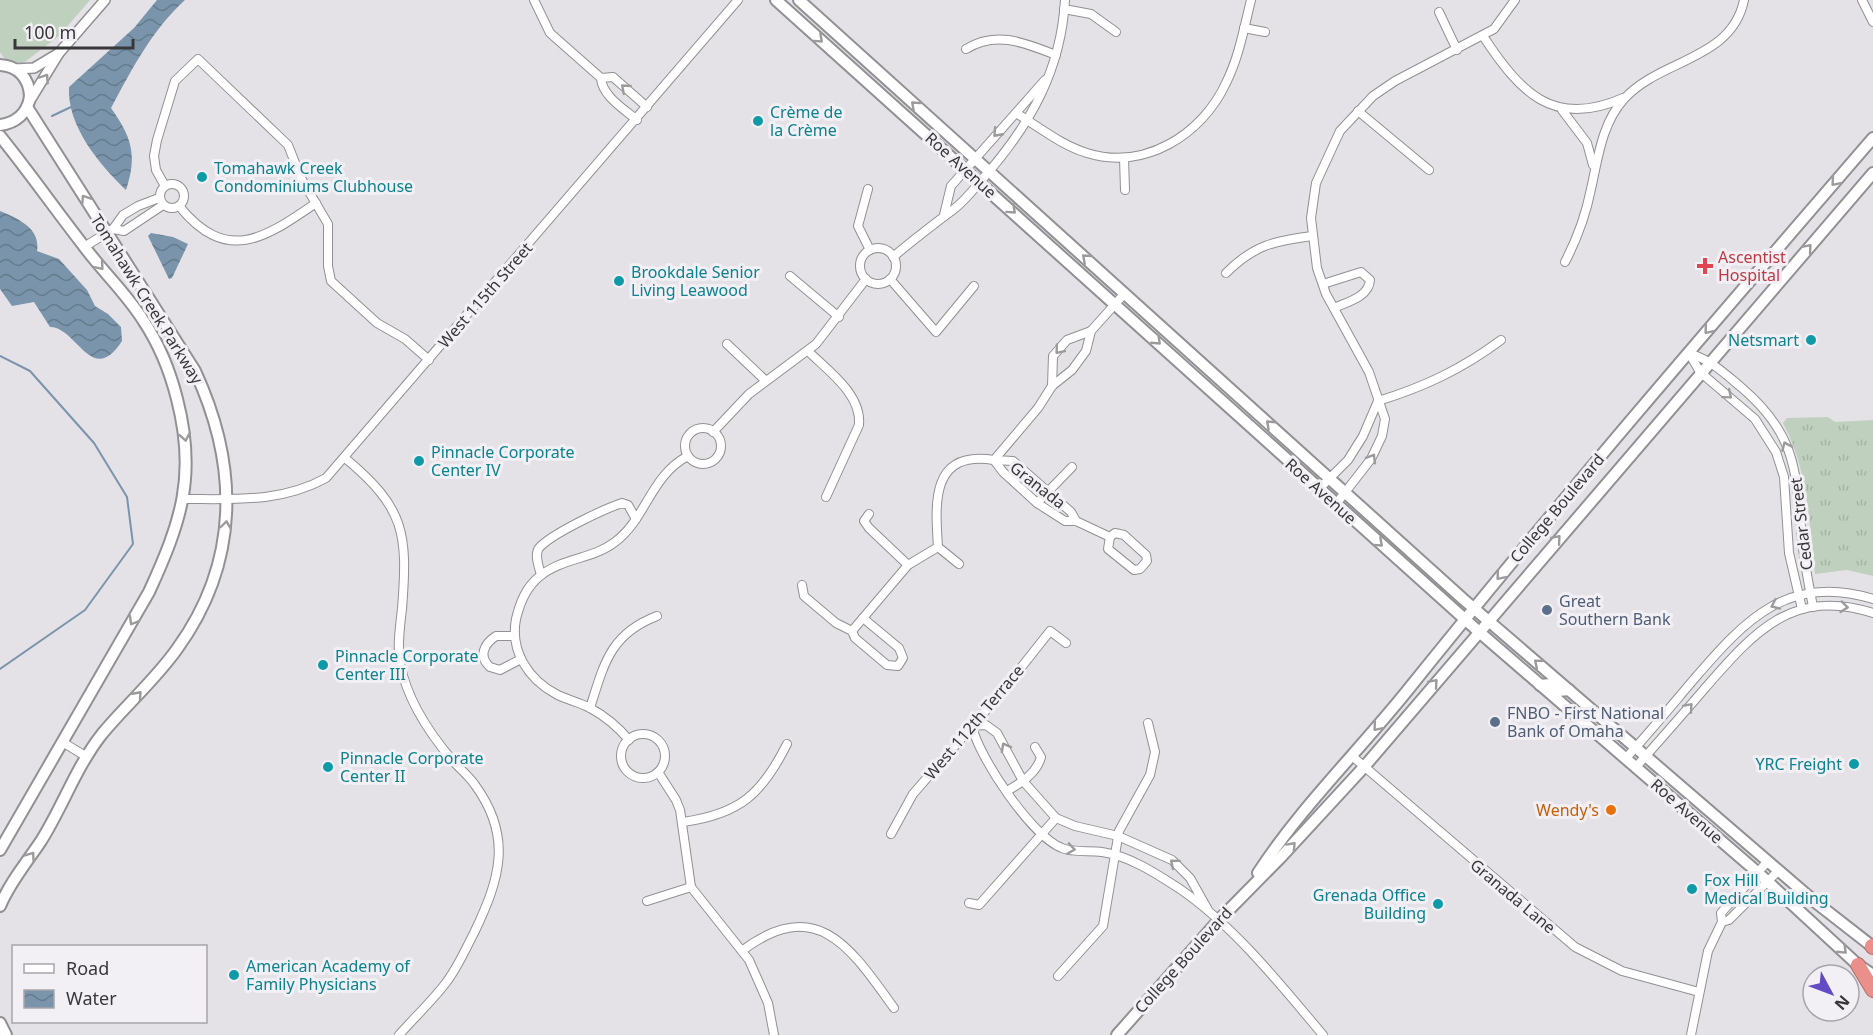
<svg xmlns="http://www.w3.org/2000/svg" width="1873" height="1035" font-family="'Noto Sans',sans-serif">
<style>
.grass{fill:url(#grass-tufts)}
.garden{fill:#bfd1be}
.water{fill:url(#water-waves)}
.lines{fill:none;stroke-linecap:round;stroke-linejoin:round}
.stream{stroke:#7a95ab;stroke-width:2}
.minor-casing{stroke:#929095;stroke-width:10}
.tertiary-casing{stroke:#929095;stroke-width:12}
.secondary-casing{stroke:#929095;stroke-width:14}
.motorway-casing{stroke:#ac706e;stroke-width:16}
.minor{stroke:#fff;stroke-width:8}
.tertiary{stroke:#fff;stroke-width:9}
.secondary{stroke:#fff;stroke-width:10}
.motorway{stroke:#eb8f8b;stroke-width:14}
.oneway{stroke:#9c9b9c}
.culture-dot{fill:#0f9aa8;stroke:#f2eff5;stroke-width:2}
.health-dot{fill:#e0444e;stroke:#f2eff5;stroke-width:2}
.service-dot{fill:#5c6f8a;stroke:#f2eff5;stroke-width:2}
.food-dot{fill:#e8710a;stroke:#f2eff5;stroke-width:2}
.labels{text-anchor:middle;stroke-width:6;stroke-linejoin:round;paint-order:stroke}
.culture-label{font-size:16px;fill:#0d838f;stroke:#f2eff5;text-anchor:start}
.street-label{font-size:16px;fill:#383739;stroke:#f2eff5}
.health-label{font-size:16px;fill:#be3a42;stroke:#f2eff5;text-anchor:start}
.service-label{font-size:16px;fill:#4e5e75;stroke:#f2eff5;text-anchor:start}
.food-label{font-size:16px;fill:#c56008;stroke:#f2eff5;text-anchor:end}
</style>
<defs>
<pattern id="grass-tufts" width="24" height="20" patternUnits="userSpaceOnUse" patternTransform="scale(1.5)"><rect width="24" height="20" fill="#bfd1be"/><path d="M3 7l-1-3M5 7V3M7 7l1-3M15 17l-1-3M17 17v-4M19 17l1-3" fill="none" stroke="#a5b4a4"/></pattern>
<pattern id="water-waves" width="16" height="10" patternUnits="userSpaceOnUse" patternTransform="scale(1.5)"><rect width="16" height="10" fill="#7a95ab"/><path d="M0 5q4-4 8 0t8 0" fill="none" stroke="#657a8c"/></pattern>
</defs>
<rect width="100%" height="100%" fill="#e5e2e7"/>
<!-- grass -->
<path class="grass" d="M 1828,417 L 1835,422 L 1873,420 L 1873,576 L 1847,570 L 1815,574 C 1809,521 1808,470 1783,423 L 1787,418 Z"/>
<!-- garden -->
<polygon class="garden" points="0,0 90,0 59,36 17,68 10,67 0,52"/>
<!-- water -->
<g class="water">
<path d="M 157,0 L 185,0 C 152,30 132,69 111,108 C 131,136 138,155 126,190 C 99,164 67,126 69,87 L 134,28 Z"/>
<path d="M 0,211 C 17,218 41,228 37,251 L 59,259 L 87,290 L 95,306 L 108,314 L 121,327 L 122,341 C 92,388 77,327 50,327 L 34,302 L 12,306 L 0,289 Z"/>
<polygon points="151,233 173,237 188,244 172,278 169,279 148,236"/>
</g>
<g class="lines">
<!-- stream -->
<g class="stream">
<polyline points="52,116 71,107"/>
<polyline points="0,356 30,371 94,443 127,497 133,544 85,610 0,669"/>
</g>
<!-- minor casing -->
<g class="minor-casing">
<g id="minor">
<path d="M 534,0 L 550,33 L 601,78 C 602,96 624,109 637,120"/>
<polyline points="1862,0 1873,22"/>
<polyline points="1064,9 1091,14 1116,32"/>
<polyline points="1439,12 1457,50"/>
<polyline points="1244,28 1265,32"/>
<path d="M 1483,36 C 1520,92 1553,129 1623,98"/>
<path d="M 966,49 C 996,30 1025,43 1056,55"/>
<polyline points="601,78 613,77 647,107"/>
<polyline points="1562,110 1587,143 1593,165"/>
<polyline points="1358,111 1429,170"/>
<path d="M 1016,113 C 1039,127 1061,145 1087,153 C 1144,171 1202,135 1226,83 C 1239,57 1244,28 1251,0"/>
<polyline points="1124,158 1125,190"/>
<circle cx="172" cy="196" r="12"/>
<polyline points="165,186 156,170 154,156 157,140 175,81 198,59 288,145 301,178 328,224 328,266 331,281 377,323 405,339 429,360"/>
<polyline points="868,189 858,226 870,250"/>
<path d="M 179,206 C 227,265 265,238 316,203"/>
<polyline points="944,215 951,186 1045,80"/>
<polyline points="113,229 124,231 163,205"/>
<polyline points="84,247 113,229 123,215 138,206 159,198"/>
<circle cx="878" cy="266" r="18"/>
<path d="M 893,257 C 913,240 934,224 954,209 C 966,200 976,186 986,175 C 1031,123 1061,70 1065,0"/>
<path d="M 1565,262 C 1577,239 1586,214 1591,189 C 1598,158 1602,123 1624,99 C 1660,59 1732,60 1744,0"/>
<path d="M 1226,273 C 1254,245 1274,241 1312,236"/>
<polyline points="790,276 839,317"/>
<polyline points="890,279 936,332 974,286"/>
<path d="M 1323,284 L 1361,272 L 1370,280 C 1369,297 1347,302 1334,308"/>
<polyline points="727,344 766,381"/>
<path d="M 808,351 C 827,370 862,394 859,425 L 826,497"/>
<path d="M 1689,353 C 1712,361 1723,372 1742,388 C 1797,435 1796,472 1802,539 C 1804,562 1809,585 1813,607"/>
<polyline points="1689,353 1700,372 1755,419 1776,452 1784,477 1789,553 1802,609"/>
<polyline points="1052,386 1053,356 1067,340 1091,331"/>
<path d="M 1378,401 C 1424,387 1462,369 1501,340"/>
<circle cx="703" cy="446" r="18"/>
<polyline points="713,432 749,394 816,344 866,279"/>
<path d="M 345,458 C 405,508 408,533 402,609 C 400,626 397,646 400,663 C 407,700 429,733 453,761 C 460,769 469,776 475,785 C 513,837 500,879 474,933 C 465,950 457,969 445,984 C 431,1002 414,1018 399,1035"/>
<polyline points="994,460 1003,472 1037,503 1065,521 1076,521 1110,537"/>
<polyline points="994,460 1013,461 1071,512 1076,521"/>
<polyline points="1319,489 1348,460 1363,436 1378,401"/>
<path d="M 183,499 C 233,499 281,503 326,478 L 738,0"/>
<polyline points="1037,503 1072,467"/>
<polyline points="1336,504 1371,459 1382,436 1385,419 1369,372 1326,294 1317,268 1311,218 1316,183 1340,131 1373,96 1395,81 1494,29 1515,0"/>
<polyline points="869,514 864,521 869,528 908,565"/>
<polygon points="1115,533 1124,535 1146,555 1147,561 1140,569 1134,570 1108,549 1110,537"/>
<polyline points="938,547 959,564"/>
<path d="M 541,575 C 539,567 534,555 539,548 C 551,534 604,509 622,503 L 628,505 L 636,519"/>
<polyline points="802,585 804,596 836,623 852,631 855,638 887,665 898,666 903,658 899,648 863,618"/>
<path d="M 852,631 L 908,565 L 938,547 C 935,502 931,450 994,460 L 1038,408 L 1052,386 L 1072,370 L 1086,351 L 1091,331 L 1125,293"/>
<path d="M 515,636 L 496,636 C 484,644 478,656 490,667 L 500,670 L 521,659"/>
<path d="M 590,708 C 604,664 610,634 657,616"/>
<circle cx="643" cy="756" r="22"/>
<path d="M 629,740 C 618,727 605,716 590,708 C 579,702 567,700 556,694 C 528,679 510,651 516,619 C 520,602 526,587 540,576 C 562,558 593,559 615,542 C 646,519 651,475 688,456"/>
<polyline points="64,743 87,757"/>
<polyline points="1352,756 1575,947 1622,971 1699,992"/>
<path d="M 1626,758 C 1650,732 1672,705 1695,678 C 1745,620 1788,573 1873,599"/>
<path d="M 1636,767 C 1660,740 1683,714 1706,687 C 1754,632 1793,587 1873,613"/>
<polyline points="658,772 676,800 680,810 691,887 749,960 768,1003 774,1035"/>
<path d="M 1007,791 C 1021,783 1037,773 1041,757 L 1035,747"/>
<path d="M 683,822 C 740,814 762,794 787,744"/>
<polyline points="891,834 913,794 1001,693 1050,631 1066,643"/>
<polyline points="647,901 691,887"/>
<polyline points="969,903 979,905 1056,818"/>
<path d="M 1208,910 L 1190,878 L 1172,860 L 1118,836 L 1075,826 L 1056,818 L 1023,781 L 997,733 L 986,725 L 972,726 C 978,756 1032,837 1062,848 C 1073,853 1090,850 1102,852 C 1130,856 1157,874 1180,889 C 1235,927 1280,984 1323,1035"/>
<polyline points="1722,922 1729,920 1779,870"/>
<path d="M 743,950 C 818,894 852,950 894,1008"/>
<polyline points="1058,976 1103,926 1119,831 1150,775 1155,752 1148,723"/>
<polyline points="1691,1035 1708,951 1722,922 1721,913 1768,861"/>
</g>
</g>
<!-- tertiary casing -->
<g class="tertiary-casing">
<g id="tertiary">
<polyline points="15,69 34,68 59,53 105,0"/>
<polyline points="29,102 59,53"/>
</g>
</g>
<!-- secondary casing -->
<g class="secondary-casing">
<g id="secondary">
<polyline points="776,0 1478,631 1756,871 1858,965 1873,975"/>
<polyline points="799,0 1463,599 1814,901 1873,947"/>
<path d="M 0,65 C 18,66 29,78 30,96 C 28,113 16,123 0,125"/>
<path d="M 0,136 C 29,172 55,209 83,245 C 102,271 126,293 143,320 C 159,344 170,371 177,399 C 197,476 181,522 149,592 L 0,850"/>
<polyline points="1540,685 1551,684 1558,691 1569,690"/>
<path d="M 1258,873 C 1301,807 1358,752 1407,691 C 1558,503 1716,320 1873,138"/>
<path d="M 0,906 C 10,882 27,862 41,841 C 63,806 76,767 102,734 C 126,705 155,680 177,649 C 240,562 239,466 195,371 L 27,107"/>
<polyline points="0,1023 6,1035"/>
<polyline points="1117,1035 1219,920 1281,857 1364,767 1873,173"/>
</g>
</g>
<!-- motorway casing -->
<g class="motorway-casing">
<g id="motorway">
<polyline points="1872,946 1873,947"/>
<polyline points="1858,965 1873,990"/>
</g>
</g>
<!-- minor -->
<use href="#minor" class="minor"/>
<!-- tertiary -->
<use href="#tertiary" class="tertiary"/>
<!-- secondary -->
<use href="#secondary" class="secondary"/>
<!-- motorway -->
<use href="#motorway" class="motorway"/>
</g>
<!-- one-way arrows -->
<defs><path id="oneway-chevron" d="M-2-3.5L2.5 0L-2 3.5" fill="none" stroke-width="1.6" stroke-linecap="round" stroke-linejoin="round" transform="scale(1.5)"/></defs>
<g class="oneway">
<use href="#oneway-chevron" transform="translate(819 39) rotate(42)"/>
<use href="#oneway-chevron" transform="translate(45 78) rotate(-56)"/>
<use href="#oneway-chevron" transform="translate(625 88) rotate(-139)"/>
<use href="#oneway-chevron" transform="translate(915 105) rotate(-138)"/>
<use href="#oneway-chevron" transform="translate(997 133) rotate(132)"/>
<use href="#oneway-chevron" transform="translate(1835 182) rotate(131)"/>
<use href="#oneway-chevron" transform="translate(85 199) rotate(-123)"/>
<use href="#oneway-chevron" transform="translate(1012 210) rotate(42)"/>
<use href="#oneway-chevron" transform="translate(1808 248) rotate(-49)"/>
<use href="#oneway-chevron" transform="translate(1086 258) rotate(-138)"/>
<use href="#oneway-chevron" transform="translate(100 266) rotate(50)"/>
<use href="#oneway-chevron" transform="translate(1708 330) rotate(130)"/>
<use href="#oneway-chevron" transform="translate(1157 341) rotate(43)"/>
<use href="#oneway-chevron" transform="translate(1059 350) rotate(130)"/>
<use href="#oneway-chevron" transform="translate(1728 395) rotate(40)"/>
<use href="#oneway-chevron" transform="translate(1270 424) rotate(-137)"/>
<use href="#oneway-chevron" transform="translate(185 437) rotate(80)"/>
<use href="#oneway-chevron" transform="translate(1786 446) rotate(-114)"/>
<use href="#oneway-chevron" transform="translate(1372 458) rotate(-59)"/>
<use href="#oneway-chevron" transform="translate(226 525) rotate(-82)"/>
<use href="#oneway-chevron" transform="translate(1557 539) rotate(-49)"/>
<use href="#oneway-chevron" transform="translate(1379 543) rotate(42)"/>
<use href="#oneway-chevron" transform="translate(1500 576) rotate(130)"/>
<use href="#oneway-chevron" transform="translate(1775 605) rotate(156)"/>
<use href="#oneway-chevron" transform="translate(1844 607) rotate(6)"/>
<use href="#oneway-chevron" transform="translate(133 621) rotate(120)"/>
<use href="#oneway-chevron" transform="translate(1538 663) rotate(-140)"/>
<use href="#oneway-chevron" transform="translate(1434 683) rotate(-49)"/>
<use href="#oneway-chevron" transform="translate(138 695) rotate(-48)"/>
<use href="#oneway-chevron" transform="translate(1689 707) rotate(-49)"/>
<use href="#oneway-chevron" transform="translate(1377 727) rotate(130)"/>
<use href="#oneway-chevron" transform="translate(1005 747) rotate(-119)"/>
<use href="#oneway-chevron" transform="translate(1292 846) rotate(-47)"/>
<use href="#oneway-chevron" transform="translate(1071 849) rotate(8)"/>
<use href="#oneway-chevron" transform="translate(31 856) rotate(-55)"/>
<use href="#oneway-chevron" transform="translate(1174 863) rotate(-140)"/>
<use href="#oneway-chevron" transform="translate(1843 950) rotate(44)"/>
</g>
<!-- markers -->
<g class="culture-dot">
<circle cx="758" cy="121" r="6"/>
<circle cx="202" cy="177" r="6"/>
<circle cx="619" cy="281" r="6"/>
<circle cx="1811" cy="340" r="6"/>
<circle cx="419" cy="461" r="6"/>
<circle cx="323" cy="665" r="6"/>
<circle cx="1854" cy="764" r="6"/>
<circle cx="328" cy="767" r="6"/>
<circle cx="1692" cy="889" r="6"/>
<circle cx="1438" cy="904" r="6"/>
<circle cx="234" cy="975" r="6"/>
</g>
<path class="health-dot" d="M1702 257h6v6h6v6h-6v6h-6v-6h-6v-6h6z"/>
<g class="service-dot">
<circle cx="1547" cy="610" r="6"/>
<circle cx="1495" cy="722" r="6"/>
</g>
<circle class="food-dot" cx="1611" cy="810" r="6"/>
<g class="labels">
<!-- culture labels -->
<g class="culture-label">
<text x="770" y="118">Crème de<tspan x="770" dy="18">la Crème</tspan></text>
<text x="214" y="174">Tomahawk Creek<tspan x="214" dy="18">Condominiums Clubhouse</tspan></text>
<text x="631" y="278">Brookdale Senior<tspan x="631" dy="18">Living Leawood</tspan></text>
<text x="1799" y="346" text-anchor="end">Netsmart</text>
<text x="431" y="458">Pinnacle Corporate<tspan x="431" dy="18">Center IV</tspan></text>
<text x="335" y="662">Pinnacle Corporate<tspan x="335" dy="18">Center III</tspan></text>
<text x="340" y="764">Pinnacle Corporate<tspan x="340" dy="18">Center II</tspan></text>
<text x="1842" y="770" text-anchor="end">YRC Freight</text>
<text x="1704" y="886">Fox Hill<tspan x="1704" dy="18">Medical Building</tspan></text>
<text x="1426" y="901" text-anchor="end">Grenada Office<tspan x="1426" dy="18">Building</tspan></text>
<text x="246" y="972">American Academy of<tspan x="246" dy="18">Family Physicians</tspan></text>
</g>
<!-- street labels -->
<g class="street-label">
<text transform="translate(961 165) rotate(42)" y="6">Roe Avenue</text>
<text transform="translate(485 295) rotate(-49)" y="6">West 115th Street</text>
<text transform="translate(147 299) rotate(58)" y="6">Tomahawk Creek Parkway</text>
<text transform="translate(1038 485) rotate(38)" y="6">Granada</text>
<text transform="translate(1321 491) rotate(42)" y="6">Roe Avenue</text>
<text transform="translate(1557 508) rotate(-50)" y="6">College Boulevard</text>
<text transform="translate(1801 524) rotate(-97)" y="6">Cedar Street</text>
<text transform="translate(974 722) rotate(-50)" y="6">West 112th Terrace</text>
<text transform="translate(1687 811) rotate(41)" y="6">Roe Avenue</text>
<text transform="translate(1513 896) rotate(40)" y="6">Granada Lane</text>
<text transform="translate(1183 960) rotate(-48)" y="6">College Boulevard</text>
</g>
<!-- health labels -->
<g class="health-label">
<text x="1718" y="263">Ascentist<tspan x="1718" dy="18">Hospital</tspan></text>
</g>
<!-- service labels -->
<g class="service-label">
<text x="1559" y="607">Great<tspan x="1559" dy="18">Southern Bank</tspan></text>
<text x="1507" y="719">FNBO - First National<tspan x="1507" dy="18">Bank of Omaha</tspan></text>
</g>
<!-- food labels -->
<g class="food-label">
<text x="1599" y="816">Wendy's</text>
</g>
</g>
<!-- legend -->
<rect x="12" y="945" width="195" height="78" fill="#f2eff5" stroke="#a8a5aa" stroke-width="1.5"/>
<rect x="24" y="964" width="30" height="9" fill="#ffffff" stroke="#a8a5aa" stroke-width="1.5"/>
<text x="66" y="975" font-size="18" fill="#383739">Road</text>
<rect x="24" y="990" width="30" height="18" fill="url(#water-waves)" stroke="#a8a5aa" stroke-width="1.5"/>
<text x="66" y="1005" font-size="18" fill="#383739">Water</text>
<!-- north arrow -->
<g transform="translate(1831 993) rotate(131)"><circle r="28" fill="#f2eff5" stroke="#a8a5aa" stroke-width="1.5"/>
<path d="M0-4.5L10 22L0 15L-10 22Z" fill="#614ac3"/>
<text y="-9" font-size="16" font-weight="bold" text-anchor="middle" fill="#383739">N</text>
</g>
<!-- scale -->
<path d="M15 39v9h118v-9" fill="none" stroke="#383739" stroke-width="3"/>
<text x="24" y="39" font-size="18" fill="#383739" stroke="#f2eff5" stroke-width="4.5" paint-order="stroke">100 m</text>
</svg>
